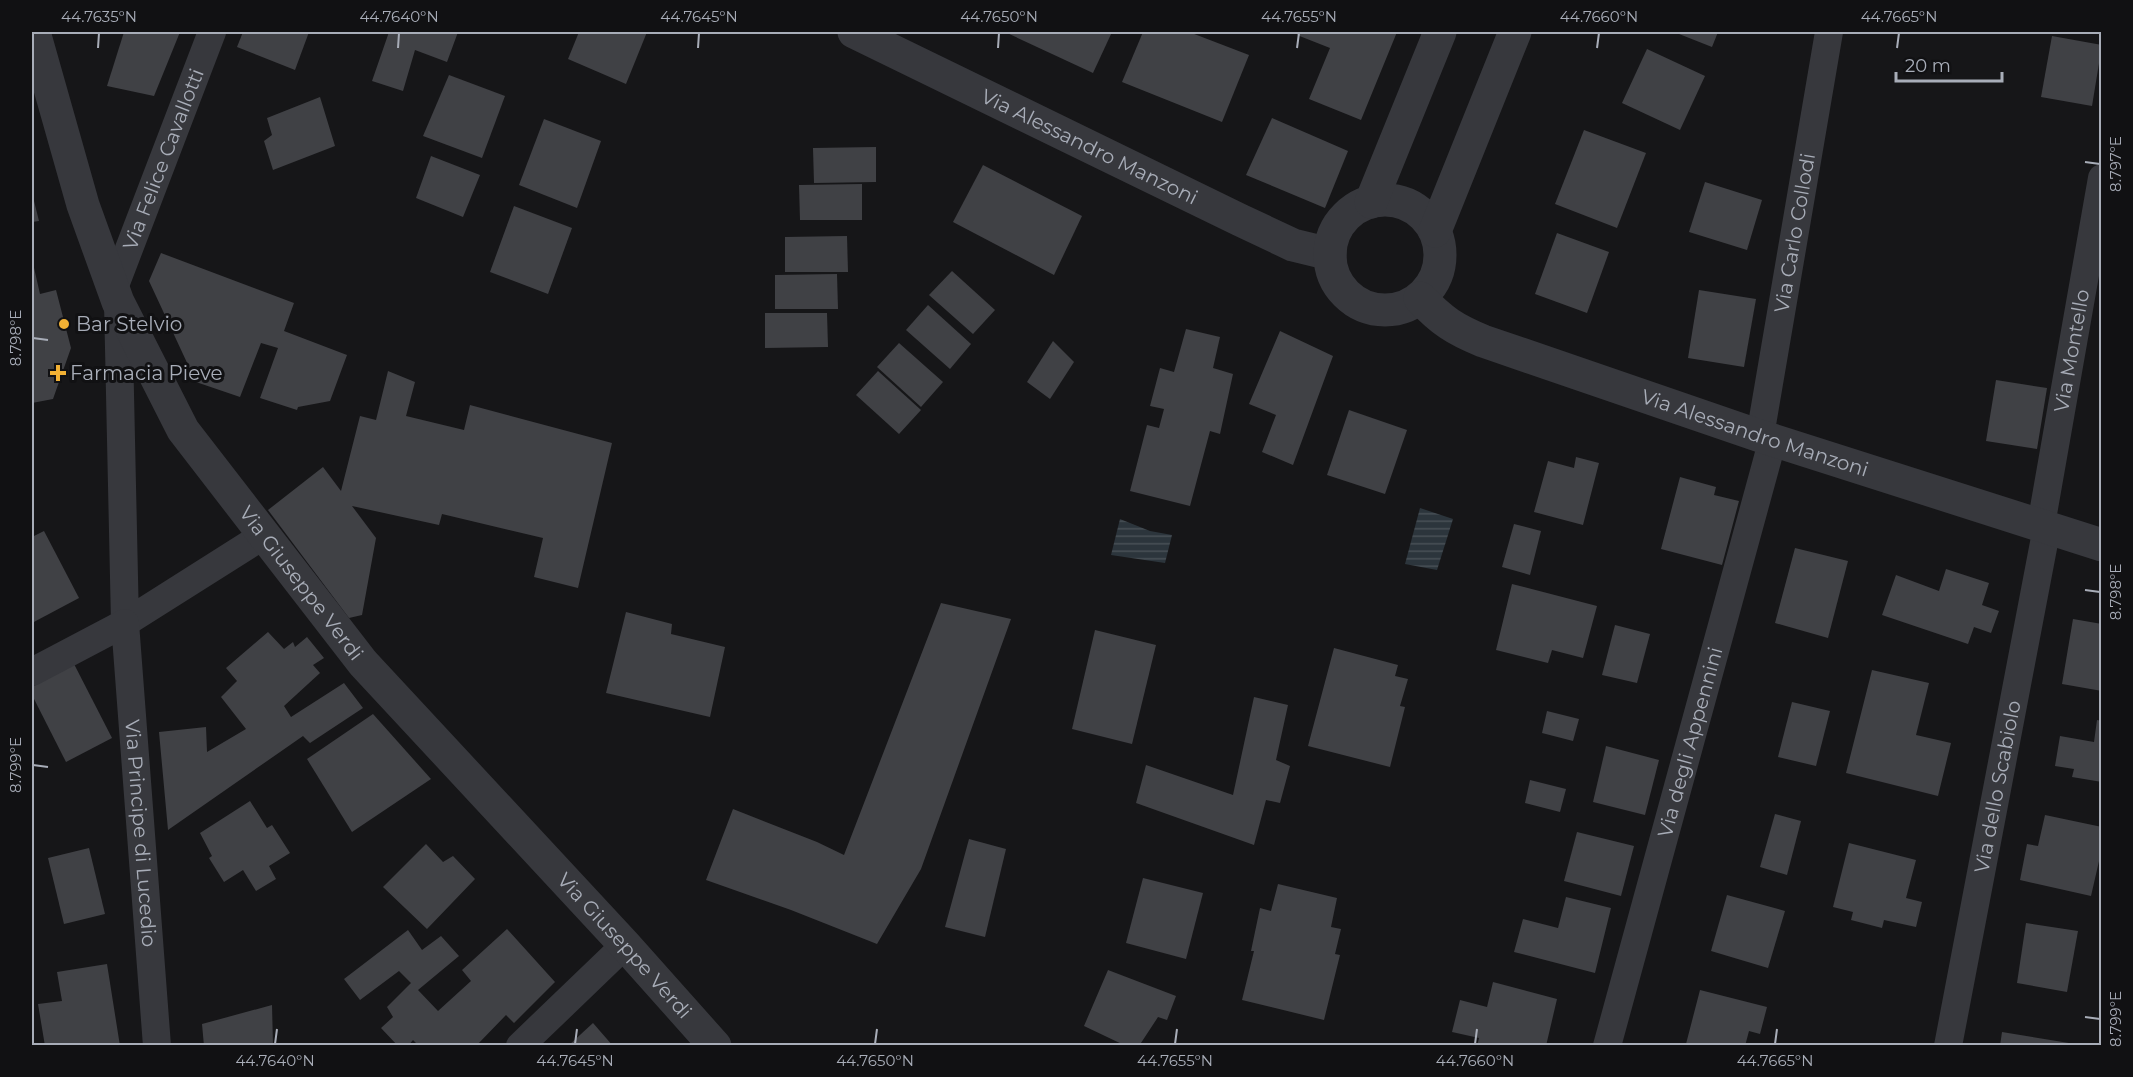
<svg xmlns="http://www.w3.org/2000/svg" width="2133" height="1077" font-family="Montserrat,sans-serif">
<style>
.water{fill:url(#water-rules)}
.building{fill:#404145}
.lines{fill:none;stroke-linecap:round;stroke-linejoin:round}
.minor{stroke:#37383d;stroke-width:28}
.tertiary{stroke:#37383d;stroke-width:33}
.ticks{fill:none;stroke:#a8adb8;stroke-width:2}
.poi-dot{fill:#f2b134;stroke:#111113;stroke-width:2}
.labels{text-anchor:middle;stroke-width:6;stroke-linejoin:round;paint-order:stroke}
.street-label{font-size:20px;fill:#a8adb8;stroke:#111113}
.poi-label{font-size:20px;fill:#a8adb8;stroke:#111113;text-anchor:start}
.neatline{fill:none;stroke:#a8adb8;stroke-width:2}
.ticks-label{font-size:15px;text-anchor:middle;fill:#a8adb8}
</style>
<defs>
<pattern id="water-rules" width="6" height="5" patternUnits="userSpaceOnUse" patternTransform="scale(1.5)"><rect width="6" height="5" fill="#2c353c"/><path d="M0 2.5h6" fill="none" stroke="#485056"/></pattern>
</defs>
<rect width="100%" height="100%" fill="#161618"/>
<!-- water -->
<g class="water">
<polygon points="1420,508 1453,519 1437,570 1405,564"/>
<polygon points="1120,519 1150,531 1172,535 1165,563 1111,555"/>
</g>
<!-- building -->
<g class="building">
<polygon points="124,32 180,32 154,96 107,86"/>
<polygon points="243,32 309,32 295,70 237,47"/>
<polygon points="389,32 458,32 447,62 415,50 403,91 372,81"/>
<polygon points="579,32 647,32 626,84 568,59"/>
<polygon points="1005,32 1112,32 1093,73"/>
<polygon points="1143,32 1189,32 1249,55 1222,122 1122,82"/>
<polygon points="1299,32 1397,32 1361,120 1309,99 1330,48 1297,35"/>
<polygon points="1674,32 1718,32 1712,47"/>
<polygon points="2052,36 2102,45 2092,106 2041,97"/>
<polygon points="1647,49 1705,76 1680,130 1622,103"/>
<polygon points="449,75 505,96 482,158 423,136"/>
<polygon points="320,97 335,146 273,170 264,141 272,135 267,118"/>
<polygon points="1272,118 1348,151 1325,208 1246,175"/>
<polygon points="544,119 601,141 577,208 519,185"/>
<polygon points="1584,130 1646,153 1617,228 1555,204"/>
<polygon points="876,147 876,182 814,183 813,148"/>
<polygon points="431,156 480,175 463,217 416,198"/>
<polygon points="983,165 1082,216 1054,275 953,222"/>
<polygon points="1705,182 1762,200 1747,250 1689,232"/>
<polygon points="862,184 862,220 800,220 799,185"/>
<polygon points="32,201 34,201 39,221 32,222"/>
<polygon points="514,206 572,228 548,294 490,272"/>
<polygon points="1557,233 1609,252 1587,313 1535,294"/>
<polygon points="847,236 848,272 785,272 785,237"/>
<polygon points="161,253 294,303 284,331 347,355 330,401 298,407 297,410 260,398 278,348 261,343 240,397 196,382 149,281"/>
<polygon points="32,259 40,294 56,290 71,348 53,399 32,403"/>
<polygon points="952,271 995,310 973,334 929,295"/>
<polygon points="837,274 838,309 775,309 775,275"/>
<polygon points="1699,290 1756,299 1744,367 1688,358"/>
<polygon points="928,305 971,344 950,369 906,330"/>
<polygon points="765,313 827,313 828,347 765,348"/>
<polygon points="1186,329 1220,337 1213,368 1233,374 1220,434 1210,431 1190,506 1130,491 1147,425 1159,428 1164,409 1150,406 1160,368 1174,372"/>
<polygon points="1280,331 1333,356 1293,465 1262,452 1276,415 1249,404"/>
<polygon points="1053,341 1074,362 1050,399 1027,382"/>
<polygon points="899,343 943,382 921,407 877,367"/>
<polygon points="388,371 415,382 406,416 464,430 470,405 612,443 578,588 534,577 543,538 442,514 439,525 352,506 376,538 362,615 349,618 268,510 323,467 341,491 360,416 376,420"/>
<polygon points="878,371 921,410 899,434 856,395"/>
<polygon points="1996,380 2047,388 2037,449 1986,441"/>
<polygon points="1349,410 1407,430 1385,494 1327,475"/>
<polygon points="1576,457 1599,463 1583,525 1534,512 1548,461 1574,468"/>
<polygon points="1680,477 1716,487 1714,495 1739,501 1722,565 1661,549"/>
<polygon points="1514,524 1541,531 1530,575 1502,567"/>
<polygon points="44,531 79,598 32,623 32,537"/>
<polygon points="1795,548 1848,561 1828,638 1775,623"/>
<polygon points="1946,569 1989,583 1982,605 1999,611 1991,633 1974,627 1968,644 1882,615 1896,575 1939,591"/>
<polygon points="1512,584 1597,606 1583,658 1552,650 1548,663 1496,650"/>
<polygon points="941,603 1011,619 921,869 877,944 791,910 706,880 733,809 817,842 844,855"/>
<polygon points="626,612 672,624 671,634 725,647 710,717 606,693"/>
<polygon points="2073,619 2102,624 2102,691 2062,684"/>
<polygon points="1615,625 1650,634 1637,683 1602,675"/>
<polygon points="1095,630 1156,645 1132,744 1072,729"/>
<polygon points="268,632 284,649 293,642 295,647 307,637 324,658 313,665 320,673 284,706 291,717 344,683 363,708 310,743 303,736 168,830 159,732 206,727 207,752 246,729 221,697 237,681 226,668"/>
<polygon points="1334,648 1398,665 1395,676 1408,679 1400,706 1405,707 1390,767 1308,746"/>
<polygon points="74,664 112,738 66,762 32,695 32,687"/>
<polygon points="1872,670 1929,683 1916,735 1951,743 1938,796 1846,773"/>
<polygon points="1254,697 1288,705 1276,760 1290,766 1280,803 1266,800 1254,845 1136,803 1146,765 1233,795"/>
<polygon points="1792,702 1830,711 1816,766 1778,757"/>
<polygon points="1547,711 1579,719 1573,741 1542,733"/>
<polygon points="373,714 431,779 352,832 307,759"/>
<polygon points="2097,720 2102,721 2102,782 2072,777 2074,769 2055,766 2060,736 2094,742"/>
<polygon points="1606,746 1659,760 1645,815 1593,802"/>
<polygon points="1530,780 1566,789 1560,812 1525,803"/>
<polygon points="250,801 267,828 272,825 290,853 269,866 276,879 256,891 243,870 224,882 209,858 212,856 200,833"/>
<polygon points="1775,814 1801,821 1787,875 1760,867"/>
<polygon points="2045,815 2102,827 2102,848 2091,896 2020,880 2027,844 2038,846"/>
<polygon points="1577,832 1634,846 1621,896 1564,881"/>
<polygon points="969,839 1006,849 985,937 945,927"/>
<polygon points="1849,843 1916,860 1906,898 1922,902 1916,927 1884,920 1882,928 1851,920 1853,912 1833,907"/>
<polygon points="426,844 443,862 453,856 475,879 427,929 383,887"/>
<polygon points="89,848 105,914 64,924 48,858"/>
<polygon points="1143,878 1203,893 1186,959 1126,943"/>
<polygon points="1278,884 1337,898 1331,927 1341,929 1335,954 1340,955 1324,1020 1242,1000 1254,951 1251,951 1260,908 1271,911"/>
<polygon points="1727,895 1785,911 1768,968 1711,951"/>
<polygon points="1566,897 1611,908 1595,973 1514,952 1523,919 1558,928"/>
<polygon points="2026,923 2078,931 2067,992 2017,983"/>
<polygon points="507,929 555,982 514,1023 506,1015 476,1046 419,1046 413,1040 408,1046 398,1046 381,1028 393,1017 387,1007 411,983 399,971 360,1000 344,979 408,930 422,950 441,936 459,956 418,990 438,1011 471,981 462,970"/>
<polygon points="107,964 120,1046 45,1046 38,1004 62,1001 57,972"/>
<polygon points="1108,970 1176,996 1167,1020 1158,1017 1139,1046 1126,1046 1084,1026"/>
<polygon points="1493,982 1557,999 1546,1046 1477,1046 1479,1038 1452,1032 1460,1000 1487,1007"/>
<polygon points="1700,990 1767,1007 1760,1034 1749,1031 1745,1046 1686,1044"/>
<polygon points="272,1005 273,1046 204,1046 202,1024"/>
<polygon points="593,1023 613,1046 568,1046"/>
<polygon points="2002,1032 2075,1044 2075,1046 2000,1046"/>
</g>
<g class="lines">
<!-- minor -->
<g class="minor">
<path id="s1" d="M 114,288 L 212,32"/>
<polyline points="118,302 125,623 264,535"/>
<path id="s2" d="M 1760,436 L 1829,32"/>
<path id="s3" d="M 2041,525 L 2102,178"/>
<path id="s4" d="M 32,672 L 125,623 L 157,1046"/>
<polyline points="520,1046 625,945"/>
<path id="s5" d="M 1607,1046 L 1773,439"/>
<path id="s6" d="M 1948,1046 L 2047,527"/>
</g>
<!-- tertiary -->
<g class="tertiary">
<path id="s7" d="M 34,32 L 83,205 L 118,302 L 183,430 L 363,663 L 625,945 L 715,1046"/>
<path id="s8" d="M 854,32 L 1240,220 L 1293,245 L 1330,254"/>
<circle cx="1385" cy="255" r="55"/>
<polyline points="1371,202 1440,32"/>
<polyline points="1435,231 1515,32"/>
<path id="s9" d="M 1420,298 C 1442,321 1454,329 1483,341 L 1760,436 L 2102,545"/>
</g>
</g>
<!-- ticks -->
<path class="ticks" d="M 98,48 L 99,33M 398,48 L 399,33M 698,48 L 699,33M 998,48 L 999,33M 1297,48 L 1299,33M 1597,48 L 1599,33M 1897,48 L 1899,33M 2085,162 L 2100,164M 33,338 L 48,340M 2085,590 L 2100,592M 33,765 L 48,767M 2085,1017 L 2100,1019M 275,1044 L 277,1029M 575,1044 L 577,1029M 875,1044 L 877,1029M 1175,1044 L 1177,1029M 1475,1044 L 1477,1029M 1775,1044 L 1777,1029"/>
<!-- markers -->
<g class="poi-dot">
<circle cx="64" cy="324" r="6"/>
<path d="M55 364h6v6h6v6h-6v6h-6v-6h-6v-6h6z"/>
</g>
<g class="labels">
<!-- street labels -->
<g class="street-label">
<text dy="7" stroke="none"><textPath href="#s8" startOffset="262">Via Alessandro Manzoni</textPath></text>
<text dy="7" stroke="none"><textPath href="#s1" startOffset="138">Via Felice Cavallotti</textPath></text>
<text dy="7" stroke="none"><textPath href="#s2" startOffset="206">Via Carlo Collodi</textPath></text>
<text dy="7" stroke="none"><textPath href="#s3" startOffset="177">Via Montello</textPath></text>
<text dy="7" stroke="none"><textPath href="#s9" startOffset="364">Via Alessandro Manzoni</textPath></text>
<text dy="7" stroke="none"><textPath href="#s7" startOffset="620">Via Giuseppe Verdi</textPath></text>
<text dy="7" stroke="none"><textPath href="#s5" startOffset="315">Via degli Appennini</textPath></text>
<text dy="7" stroke="none"><textPath href="#s6" startOffset="264">Via dello Scabiolo</textPath></text>
<text dy="7" stroke="none"><textPath href="#s4" startOffset="316">Via Principe di Lucedio</textPath></text>
<text dy="7" stroke="none"><textPath href="#s7" startOffset="1106">Via Giuseppe Verdi</textPath></text>
</g>
<!-- poi labels -->
<g class="poi-label">
<text x="76" y="331">Bar Stelvio</text>
<text x="70" y="380">Farmacia Pieve</text>
</g>
</g>
<!-- border -->
<rect width="2133" height="1077" fill="none" stroke="#111113" stroke-width="66"/>
<!-- scale -->
<path d="M1896 72v9h106v-9" fill="none" stroke="#a8adb8" stroke-width="3"/>
<text x="1905" y="72" font-size="18" fill="#a8adb8" stroke="#111113" stroke-width="4.5" paint-order="stroke">20 m</text>
<rect x="33" y="33" width="2067" height="1011" class="neatline"/>
<g class="ticks-label">
<text x="99" y="22">44.7635°N</text>
<text x="399" y="22">44.7640°N</text>
<text x="699" y="22">44.7645°N</text>
<text x="999" y="22">44.7650°N</text>
<text x="1299" y="22">44.7655°N</text>
<text x="1599" y="22">44.7660°N</text>
<text x="1899" y="22">44.7665°N</text>
<text transform="translate(2116 164) rotate(-90)" y="5">8.797°E</text>
<text transform="translate(16 338) rotate(-90)" y="5">8.798°E</text>
<text transform="translate(2116 592) rotate(-90)" y="5">8.798°E</text>
<text transform="translate(16 765) rotate(-90)" y="5">8.799°E</text>
<text transform="translate(2116 1019) rotate(-90)" y="5">8.799°E</text>
<text x="275" y="1066">44.7640°N</text>
<text x="575" y="1066">44.7645°N</text>
<text x="875" y="1066">44.7650°N</text>
<text x="1175" y="1066">44.7655°N</text>
<text x="1475" y="1066">44.7660°N</text>
<text x="1775" y="1066">44.7665°N</text>
</g>
</svg>
